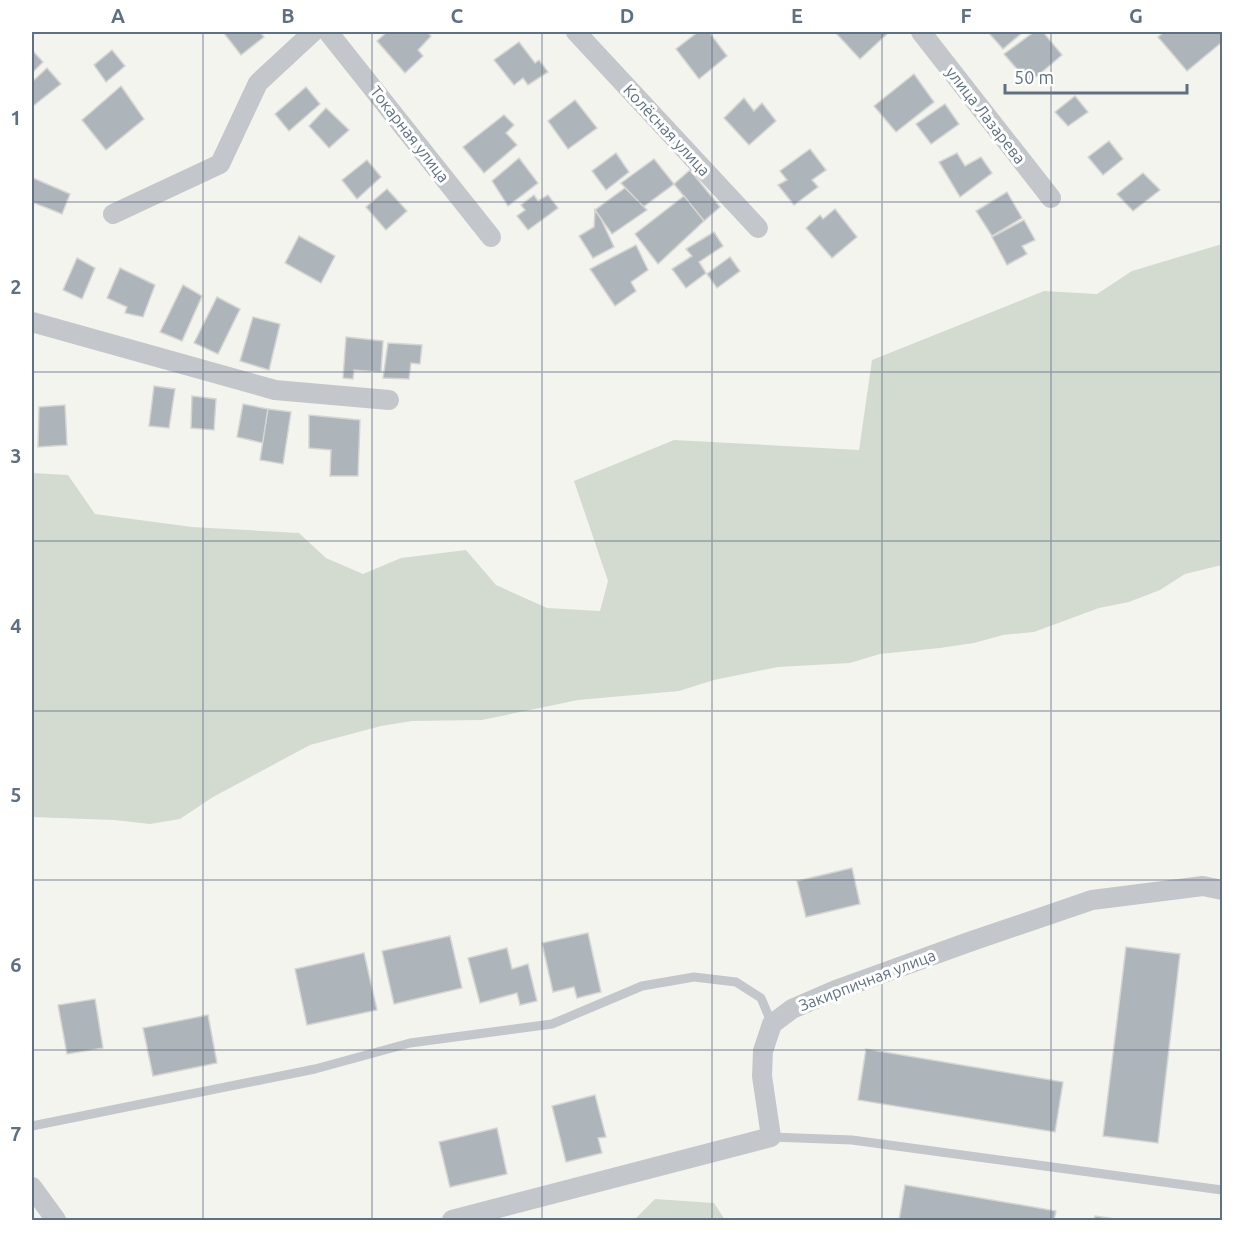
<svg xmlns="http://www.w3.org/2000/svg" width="1254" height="1252" font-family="Ubuntu,sans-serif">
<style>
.green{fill:#d3dbd0}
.building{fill:#adb4ba;stroke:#d5d5d2;stroke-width:1.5}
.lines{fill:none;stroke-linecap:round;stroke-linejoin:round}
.service{stroke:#c3c6ca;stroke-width:9}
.minor{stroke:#c3c6ca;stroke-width:20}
.grid{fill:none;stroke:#607083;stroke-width:1.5;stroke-opacity:0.55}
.labels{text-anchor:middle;stroke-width:6;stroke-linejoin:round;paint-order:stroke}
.street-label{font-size:16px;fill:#607083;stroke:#fff}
.neatline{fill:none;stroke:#607083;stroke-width:2}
.grid-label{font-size:20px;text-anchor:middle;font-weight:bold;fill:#607083}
</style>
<rect width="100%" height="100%" fill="#f4f4ef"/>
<!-- green -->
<g class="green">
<polygon points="1222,244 1222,565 1185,574 1160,590 1129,602 1099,608 1034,632 1003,635 974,643 940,648 880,654 850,663 778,667 714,680 679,691 578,700 482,720 412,721 381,726 310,745 213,797 180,819 150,824 114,820 32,817 32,473 68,475 95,514 192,527 299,533 326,558 363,574 401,558 466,550 496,585 547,608 600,611 608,581 574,481 674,440 859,450 872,360 1044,291 1097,294 1132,271"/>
<polygon points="655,1199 714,1203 725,1220 634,1220"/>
</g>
<!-- building -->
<g class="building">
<polygon points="223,32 260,32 264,37 241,55"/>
<polygon points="387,32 427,32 431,36 418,50 423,56 405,73 377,41"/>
<polygon points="698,32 709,32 727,56 699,79 676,49"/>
<polygon points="835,32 887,32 888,33 860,59"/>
<polygon points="988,32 1023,32 1003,49"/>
<polygon points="1034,32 1043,32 1062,55 1029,83 1004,54"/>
<polygon points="1164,32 1220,32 1222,35 1222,42 1187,71 1158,37"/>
<polygon points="519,42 535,63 539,60 548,72 528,85 523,78 514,85 494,60"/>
<polygon points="32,50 43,62 32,73"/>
<polygon points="112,50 125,66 106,82 94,65"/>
<polygon points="47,68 61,84 33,106 32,82"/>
<polygon points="914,74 934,102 896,132 874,106"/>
<polygon points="121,86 144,119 106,150 82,120"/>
<polygon points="306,87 320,104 289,131 275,114"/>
<polygon points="1075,96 1088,112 1068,126 1055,112"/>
<polygon points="744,98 754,111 762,103 776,121 749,145 724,118"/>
<polygon points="575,100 597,128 568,149 548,121"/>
<polygon points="945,104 959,124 931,144 916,124"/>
<polygon points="326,108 349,130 329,148 309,126"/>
<polygon points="504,115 514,125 506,133 517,145 484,173 463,147"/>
<polygon points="1109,141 1123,159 1103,175 1088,157"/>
<polygon points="810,149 826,170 812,180 818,187 794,205 778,185 787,180 780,171"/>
<polygon points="616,153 629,172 606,190 592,171"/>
<polygon points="957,153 965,166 981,157 992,173 960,197 939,162"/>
<polygon points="519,158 538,183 508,206 492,181"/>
<polygon points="654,159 674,184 643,207 621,183"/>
<polygon points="367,160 381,177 357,199 342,180"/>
<polygon points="690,170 720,207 704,221 674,184"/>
<polygon points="1143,173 1160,190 1133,211 1117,194"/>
<polygon points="33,178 70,194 62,214 32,202"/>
<polygon points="625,188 647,210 612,234 595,210"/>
<polygon points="387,189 407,211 386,230 366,207"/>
<polygon points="1007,192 1022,218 992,236 976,211"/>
<polygon points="534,195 538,201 548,195 558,208 528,230 517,216 525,210 521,205"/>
<polygon points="684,196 704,221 658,264 635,234"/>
<polygon points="835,209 857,237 832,258 806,228 820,215 823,219"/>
<polygon points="595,210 601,219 614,247 593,258 579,236 594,227"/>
<polygon points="1024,220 1035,240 1022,246 1027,254 1007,265 992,237"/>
<polygon points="714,232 723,246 699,262 706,273 686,288 672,269 692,256 686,249"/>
<polygon points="299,236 335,256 321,283 285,263"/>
<polygon points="636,245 648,270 631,282 636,291 615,306 590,269"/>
<polygon points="730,257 740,271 717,288 707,274"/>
<polygon points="77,258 95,268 82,299 63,290"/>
<polygon points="120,268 155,285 143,317 125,313 127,307 107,298"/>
<polygon points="183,285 202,296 182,341 160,332"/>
<polygon points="217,297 240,309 218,354 194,343"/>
<polygon points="253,317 280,324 269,370 240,361"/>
<polygon points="346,337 383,341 381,372 354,370 353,379 343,378"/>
<polygon points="388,343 422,345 420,364 411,363 409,379 383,378"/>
<polygon points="154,386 175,389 169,428 149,426"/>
<polygon points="192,396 216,399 214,430 191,428"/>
<polygon points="243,404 268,409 263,443 237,437"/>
<polygon points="65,405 67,445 38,447 39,407"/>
<polygon points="268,409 291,412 283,464 260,460"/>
<polygon points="309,415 360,420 358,476 330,476 331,450 309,448"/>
<polygon points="852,868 860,904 806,917 797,881"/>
<polygon points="588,933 601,992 577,998 574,987 553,992 542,943"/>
<polygon points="450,936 462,988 394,1004 382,951"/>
<polygon points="1126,947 1180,954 1158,1143 1103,1136"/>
<polygon points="507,948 512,969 528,964 537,1001 520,1005 517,993 480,1003 468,958"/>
<polygon points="364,953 377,1010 307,1025 295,969"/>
<polygon points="95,999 103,1048 67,1054 58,1005"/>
<polygon points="208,1015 217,1063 153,1076 143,1028"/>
<polygon points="866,1049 1063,1082 1055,1132 858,1100"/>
<polygon points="595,1095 606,1137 598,1138 602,1153 566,1162 552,1106"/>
<polygon points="497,1128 507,1174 450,1187 439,1142"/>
<polygon points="905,1185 1056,1211 1054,1220 899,1220"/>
<polygon points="1095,1216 1122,1220 1094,1220"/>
</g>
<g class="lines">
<!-- service -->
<g class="service">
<polyline points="32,1126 315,1069 410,1043 552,1024 642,986 694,977 736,982 761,998 772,1024"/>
<polyline points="771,1137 852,1140 1222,1190"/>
</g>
<!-- minor -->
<g class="minor">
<polyline points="328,32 491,237"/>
<polyline points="576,32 758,228"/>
<polyline points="921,32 1051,198"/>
<polyline points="113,214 220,164 258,83 313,32"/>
<polyline points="32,322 275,390 389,400"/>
<polyline points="32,1187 56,1220"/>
<polyline points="452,1220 771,1137 762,1076 763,1051 772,1024 792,1009 836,990 969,942 1092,900 1203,886 1222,890"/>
</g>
</g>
<!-- grid -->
<path class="grid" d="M 203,32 L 203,1220M 372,32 L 372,1220M 542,32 L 542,1220M 712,32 L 712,1220M 882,32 L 882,1220M 1051,32 L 1051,1220M 32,202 L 1222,202M 32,372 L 1222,372M 32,541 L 1222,541M 32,711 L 1222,711M 32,880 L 1222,880M 32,1050 L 1222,1050"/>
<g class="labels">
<!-- street labels -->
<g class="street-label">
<text transform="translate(986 115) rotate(52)" y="6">улица Лазарева</text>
<text transform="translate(667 130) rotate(47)" y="6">Колёсная улица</text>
<text transform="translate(410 134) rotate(52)" y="6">Токарная улица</text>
<text transform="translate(867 980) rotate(-21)" y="6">Закирпичная улица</text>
</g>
</g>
<!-- border -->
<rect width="1254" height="1252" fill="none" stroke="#ffffff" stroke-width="66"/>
<!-- scale -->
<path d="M1005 84v9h182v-9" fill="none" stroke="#607083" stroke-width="3"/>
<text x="1014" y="84" font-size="18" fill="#607083" stroke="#ffffff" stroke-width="4.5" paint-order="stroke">50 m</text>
<rect x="33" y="33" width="1188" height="1186" class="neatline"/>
<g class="grid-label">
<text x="118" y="23">A</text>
<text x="288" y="23">B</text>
<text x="457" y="23">C</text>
<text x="627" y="23">D</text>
<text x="797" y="23">E</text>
<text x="966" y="23">F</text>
<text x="1136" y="23">G</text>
<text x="16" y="125">1</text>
<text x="16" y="294">2</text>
<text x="16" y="463">3</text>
<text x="16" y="633">4</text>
<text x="16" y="802">5</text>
<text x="16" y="972">6</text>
<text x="16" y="1141">7</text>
</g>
</svg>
